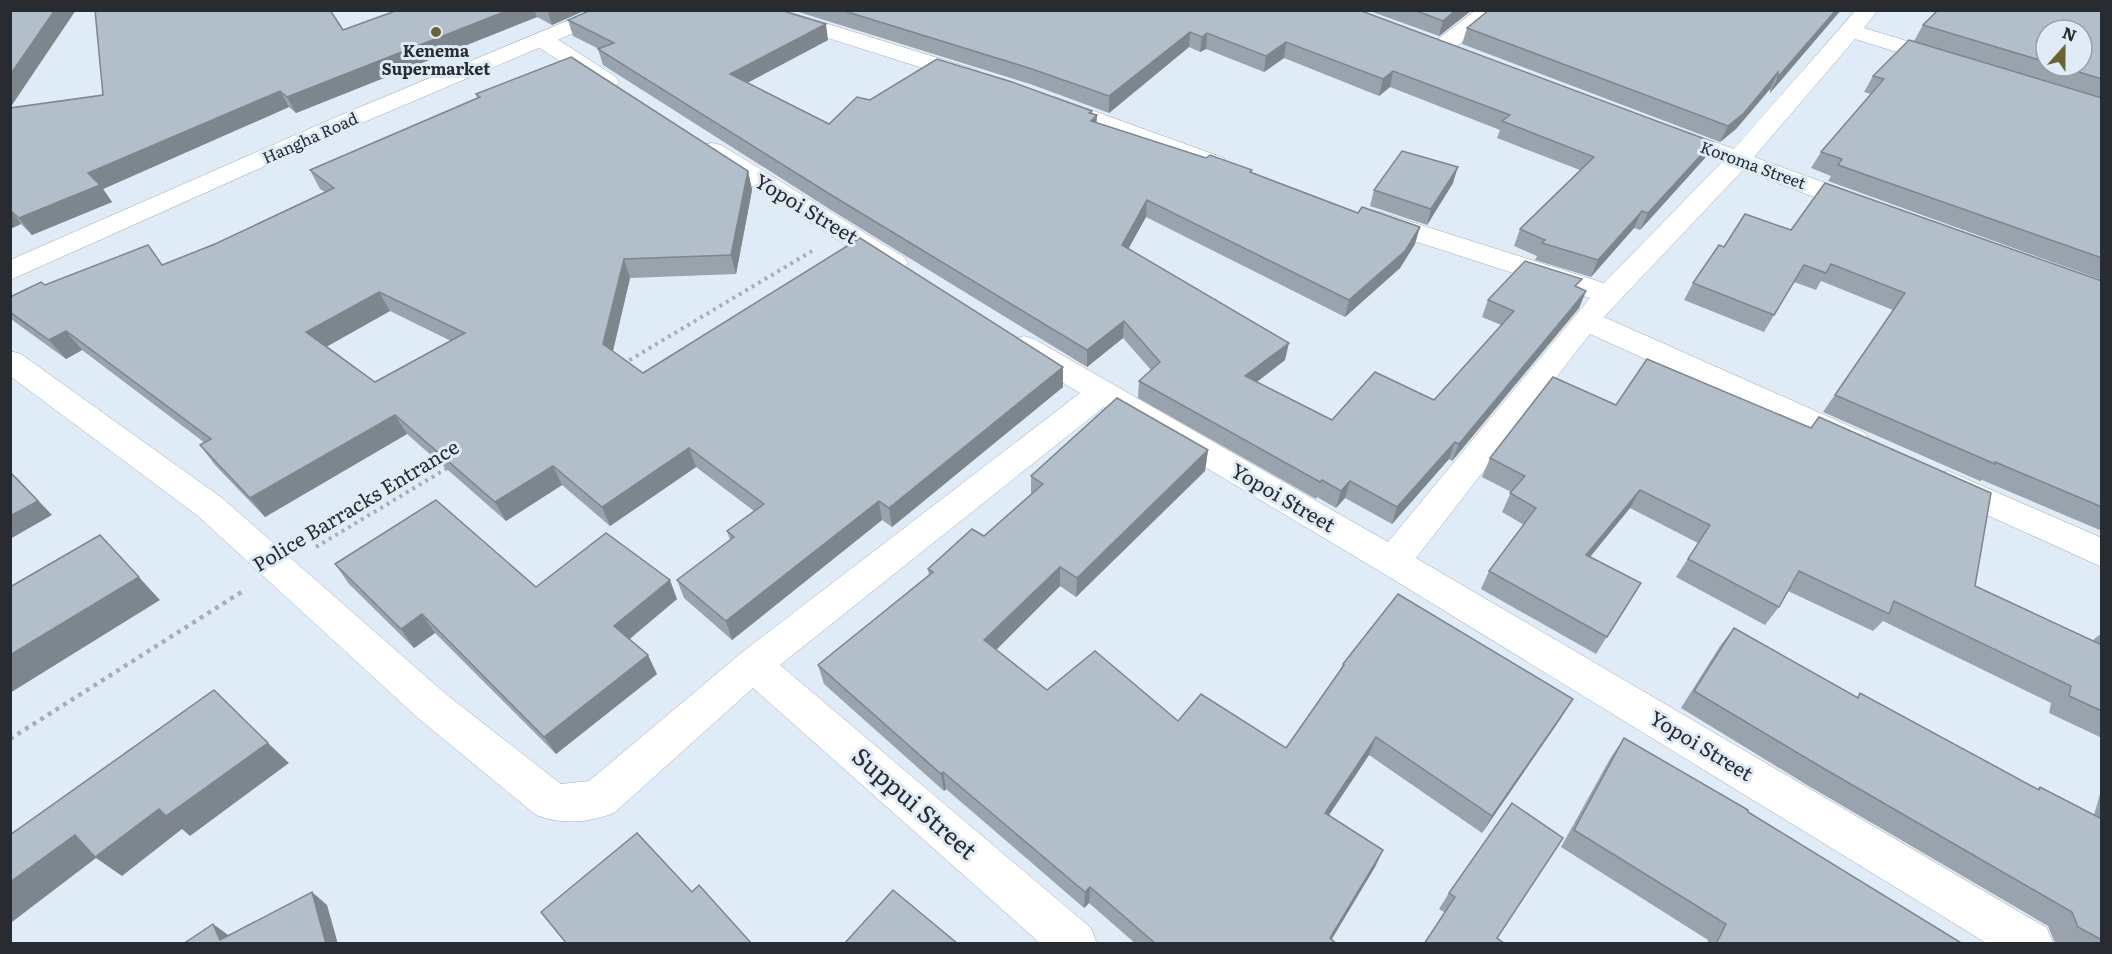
<svg xmlns="http://www.w3.org/2000/svg" width="2112" height="954" font-family="Literata,serif">
<style>
.lines{fill:none;stroke-linecap:round;stroke-linejoin:round}
.street-casing{stroke:#9faab6;stroke-width:1}
.highway-casing{stroke:#9faab6;stroke-width:1}
.path-far1{stroke:#a5aeb9;stroke-width:4;stroke-dasharray:3 4.5;stroke-linecap:butt}
.path{stroke:#a5aeb9;stroke-width:4.5;stroke-dasharray:4 5;stroke-linecap:butt}
.street{fill:#fff;fill-rule:evenodd}
.highway{fill:#fff;fill-rule:evenodd}
.wall{fill:#99a3ae;fill-rule:evenodd}
.shaded-wall{fill:#7d858d}
.building{fill:#b2beca;stroke:#7d858d;stroke-width:1.5;fill-rule:evenodd}
.poi-dot{fill:#6b6330;stroke:#e0ebf8;stroke-width:2}
.labels{text-anchor:middle;stroke-width:6;stroke-linejoin:round;paint-order:stroke}
.far-poi-label{font-size:16px;font-weight:bold;fill:#282c31;stroke:#e0ebf8}
.far-street-label{font-size:16px;fill:#282c31;stroke:#e0ebf8}
.street-label{font-size:20px;fill:#282c31;stroke:#e0ebf8}
.near-street-label{font-size:24px;fill:#282c31;stroke:#e0ebf8}
</style>
<rect width="100%" height="100%" fill="#e0ebf8"/>
<g class="lines">
<!-- street casing -->
<g class="street-casing">
<g id="street">
<polygon points="749,10 783,10 980,71 983,76 980,81 972,83 964,81 752,14"/>
<polygon points="1476,10 1500,10 1450,52 1442,54 1434,52 1431,47 1434,42"/>
<path d="M 1856,10 L 1878,10 L 1864,28 L 1953,55 L 1956,60 L 1953,65 L 1945,67 L 1855,39 L 1754,157 L 1869,199 L 1873,205 L 1869,211 L 1860,213 L 1851,211 L 1743,170 L 1604,317 L 1865,433 L 1870,441 L 1865,449 L 1854,453 L 1843,449 L 1590,334 L 1416,558 L 2047,928 L 2053,944 L 1988,944 L 1381,572 L 1104,407 L 780,665 L 1091,928 L 1097,944 L 1041,944 L 753,688 L 614,813 C 587,823 563,825 536,815 L 419,719 L 198,516 L 10,376 L 10,351 L 21,354 L 222,498 L 447,695 L 561,784 L 589,781 L 740,654 L 1080,393 L 1014,353 L 1009,346 L 1014,339 L 1024,336 L 1034,339 L 1388,542 L 1590,298 L 1365,225 L 1361,219 L 1365,213 L 1374,211 L 1383,213 L 1604,283 L 1722,162 L 1658,138 L 1655,133 L 1658,128 L 1667,126 L 1676,128 L 1734,149 Z"/>
<polygon points="543,33 551,35 616,77 619,82 616,87 608,89 600,87 535,45 532,40 535,35"/>
<polygon points="1055,97 1224,158 1227,163 1224,168 1215,170 1206,168 1047,109 1043,104 1047,99"/>
<polygon points="712,143 721,145 904,257 908,263 904,269 894,272 884,269 703,155 700,150 703,145"/>
<polygon points="1948,471 2102,538 2102,567 1936,492 1931,483 1936,474"/>
</g>
</g>
<!-- highway casing -->
<g class="highway-casing">
<polygon id="highway" points="593,10 622,10 619,14 357,125 10,280 10,260 341,115"/>
</g>
<!-- path-far1 -->
<g class="path-far1">
<polyline points="623,364 812,251"/>
<polyline points="316,547 449,467"/>
</g>
<!-- path -->
<polyline class="path" points="10,739 243,591"/>
<!-- street -->
<use href="#street" class="street"/>
<!-- highway -->
<use href="#highway" class="highway"/>
</g>
<!-- wall -->
<g class="wall">
<polygon points="398,10 586,10 552,25 537,17 296,113 289,107 103,189 112,202 32,235 21,224 10,229 10,108 103,95 343,30"/>
<polygon points="792,10 1359,10 1713,142 1705,158 1640,230 1634,228 1591,277 1535,260 1537,256 1514,246 1520,229 1580,170 1497,138 1500,130 1390,87 1379,96 1284,58 1264,72 1206,49 1200,52 1189,47 1109,113 1030,84"/>
<polygon points="1367,10 1472,10 1439,36"/>
<polygon points="1489,10 1841,10 1770,93 1770,89 1736,129 1720,142 1462,44 1467,28"/>
<path d="M 2102,10 L 2102,280 L 1828,181 L 1831,176 L 1811,168 L 1821,152 L 1871,94 L 1864,92 L 1873,76 L 1914,41 L 1923,25 ZM 2046,30 L 2082,66 L 2046,66 Z"/>
<polygon points="568,20 828,40 747,83 829,124 870,100 1092,111 1092,114 1097,115 1096,122 1252,173 1415,244 1400,268 1345,317 1146,217 1128,249 1285,360 1257,382 1332,420 1434,400 1501,325 1482,317 1488,300 1578,287 1586,291 1579,308 1452,461 1449,459 1392,524 1345,498 1336,508 1317,497 1316,499 1138,398 1139,381 1151,370 1123,338 1087,367 831,210 603,65 598,49 599,49 573,36"/>
<path d="M 476,94 L 748,171 L 752,190 L 736,274 L 630,278 L 613,351 L 643,373 L 1063,387 L 892,527 L 882,520 L 732,640 L 684,598 L 677,580 L 730,540 L 727,531 L 754,511 L 696,467 L 610,526 L 562,485 L 506,521 L 407,434 L 265,517 L 215,465 L 200,445 L 205,443 L 82,350 L 66,359 L 15,322 L 10,318 L 10,297 L 45,285 L 162,265 L 215,244 L 325,192 L 320,189 L 310,170 L 477,98 ZM 390,311 L 451,341 L 375,382 L 327,346 Z"/>
<polygon points="1453,183 1427,225 1370,206 1374,190"/>
<polygon points="1791,230 2102,281 2102,531 1982,480 1980,481 1823,412 1893,310 1821,281 1816,290 1794,282 1764,332 1684,300 1693,283 1724,247"/>
<polygon points="1553,377 1975,586 2094,641 2094,639 2102,633 2102,738 2049,713 2051,703 1883,621 1873,631 1788,591 1779,607 1765,625 1676,577 1698,543 1630,508 1590,556 1641,583 1596,654 1481,589 1489,571 1524,525 1502,512 1511,492 1482,477 1490,458"/>
<polygon points="1208,450 1205,471 1076,597 1060,586 996,650 1047,690 1286,748 1340,671 1343,664 1561,718 1482,833 1369,755 1329,815 1383,850 1375,867 1331,939 1337,944 1136,944 1089,903 1084,908 946,789 944,791 824,684 818,665 929,575 928,569 984,536 1031,494 1031,476"/>
<polygon points="335,564 536,587 677,599 630,639 657,674 556,754 435,633 414,648 349,584"/>
<polygon points="1734,628 1857,697 1860,693 2037,789 2040,787 2094,815 2102,787 2102,944 2058,944 2054,941 2048,926 1807,785 1681,708 1720,646"/>
<polygon points="1624,738 1748,812 1963,944 1707,944 1708,940 1561,847 1611,757"/>
<polygon points="1512,803 1497,938 1444,912 1439,909 1449,893"/>
</g>
<!-- shaded-wall -->
<g class="shaded-wall">
<polygon points="55,10 76,10 10,108 10,75"/>
<polygon points="509,10 534,10 537,17 296,113 287,97"/>
<polygon points="547,10 586,10 552,25"/>
<polygon points="1456,10 1472,10 1439,36 1443,21"/>
<polygon points="1836,10 1841,10 1770,93 1778,77"/>
<polygon points="826,24 828,40 734,90 730,74"/>
<polygon points="1190,32 1189,47 1109,113 1109,96"/>
<polygon points="1207,33 1206,49 1200,52 1202,37"/>
<polygon points="1286,42 1284,58 1264,72 1266,56"/>
<polygon points="1393,71 1390,87 1379,96 1383,79"/>
<polygon points="1778,72 1770,89 1736,129 1720,142 1728,126"/>
<polygon points="280,91 289,107 103,189 112,202 32,235 19,218 88,173"/>
<polygon points="1092,111 1091,120 1097,115 1096,132 1090,137 1089,113"/>
<polygon points="1713,142 1705,158 1640,230 1648,213"/>
<polygon points="1458,167 1453,183 1427,225 1431,209"/>
<polygon points="748,171 752,190 736,274 731,255"/>
<polygon points="1147,200 1146,217 1121,262 1122,245"/>
<polygon points="10,210 21,224 10,229"/>
<polygon points="1642,211 1634,228 1591,277 1598,260"/>
<polygon points="1420,227 1415,244 1400,268 1345,317 1349,300"/>
<polygon points="624,259 630,278 610,363 603,344"/>
<polygon points="1586,291 1579,308 1452,461 1459,444"/>
<polygon points="379,292 390,311 319,351 306,332"/>
<polygon points="1124,321 1123,338 1087,367 1087,350"/>
<polygon points="66,331 82,350 66,359 49,340"/>
<polygon points="1289,343 1285,360 1242,393 1245,376"/>
<polygon points="1063,367 1063,387 892,527 889,508"/>
<polygon points="395,415 407,434 265,517 250,498"/>
<polygon points="1455,442 1449,459 1392,524 1397,507"/>
<polygon points="689,448 696,467 610,526 602,507"/>
<polygon points="1208,450 1205,471 1076,597 1077,578"/>
<polygon points="553,466 562,485 506,521 495,502"/>
<polygon points="16,477 52,515 10,539 10,516"/>
<polygon points="1350,481 1345,498 1336,508 1341,491"/>
<polygon points="1640,490 1630,508 1577,573 1586,555"/>
<polygon points="879,501 882,520 732,640 726,621"/>
<polygon points="100,535 160,600 10,693 10,655"/>
<polygon points="1060,567 1060,586 986,660 984,640"/>
<polygon points="670,580 677,599 623,644 614,626"/>
<polygon points="422,614 435,633 414,648 401,629"/>
<polygon points="648,655 657,674 556,754 544,737"/>
<polygon points="1573,699 1561,718 1482,833 1492,816"/>
<polygon points="1376,737 1369,755 1319,830 1325,813"/>
<polygon points="268,743 289,763 190,836 182,829 122,876 96,858 12,922 10,921 10,882 75,835"/>
<polygon points="943,772 946,789 944,791 941,774"/>
<polygon points="1383,850 1375,867 1329,944 1330,938"/>
<polygon points="1090,887 1089,903 1084,908 1085,892"/>
<polygon points="312,892 327,905 338,944 326,944"/>
<polygon points="213,924 231,937 220,940"/>
</g>
<!-- building -->
<g class="building">
<polygon points="10,10 55,10 10,75"/>
<polygon points="95,10 330,10 343,30 398,10 509,10 287,97 280,91 88,173 100,185 19,218 10,210 10,108 103,95"/>
<polygon points="591,10 780,10 826,24 730,74 829,124 857,97 870,100 937,59 1012,82 1092,111 1089,113 1097,115 1091,121 1206,158 1210,155 1252,170 1250,172 1358,213 1362,207 1420,227 1405,251 1349,300 1147,200 1122,245 1289,343 1245,376 1332,420 1375,372 1434,400 1514,311 1488,300 1525,261 1582,279 1575,286 1586,291 1459,444 1455,442 1397,507 1350,481 1341,491 1322,480 1320,482 1139,381 1160,362 1124,321 1087,350 828,193 598,49 614,43 568,20"/>
<polygon points="841,10 1359,10 1713,142 1648,213 1642,211 1598,260 1542,243 1545,240 1520,229 1594,157 1502,121 1510,115 1393,71 1383,79 1286,42 1266,56 1207,33 1202,37 1190,32 1109,96 1029,68"/>
<polygon points="1414,10 1456,10 1443,21"/>
<polygon points="1489,10 1836,10 1778,77 1778,72 1744,113 1728,126 1467,28"/>
<polygon points="1938,10 2102,10 2102,79 2059,66 2082,66 2082,30 2046,30 2046,62 1923,25"/>
<polygon points="1909,40 2102,98 2102,258 1838,165 1842,159 1821,152 1884,79 1873,76"/>
<path d="M 571,57 L 748,171 L 731,255 L 624,259 L 603,344 L 643,373 L 860,238 L 1063,367 L 889,508 L 879,501 L 726,621 L 677,580 L 734,537 L 727,531 L 764,504 L 689,448 L 602,507 L 553,466 L 495,502 L 395,415 L 250,498 L 200,445 L 211,439 L 66,331 L 49,340 L 10,312 L 10,297 L 41,282 L 45,285 L 148,245 L 162,265 L 215,244 L 334,188 L 310,170 L 480,97 L 476,94 ZM 379,292 L 465,333 L 375,382 L 306,332 Z"/>
<polygon points="1402,151 1458,167 1431,209 1374,190"/>
<polygon points="1825,183 2102,281 2102,507 1995,462 1995,464 1835,395 1905,293 1831,264 1826,273 1804,265 1774,315 1693,283 1719,245 1724,247 1745,214 1791,230"/>
<polygon points="1647,359 1811,428 1819,417 1991,493 1975,586 2102,645 2102,711 2069,696 2071,686 1894,601 1889,614 1799,571 1779,607 1688,559 1710,525 1640,490 1586,555 1641,583 1607,637 1489,571 1536,508 1510,493 1525,476 1490,458 1553,377 1616,405"/>
<polygon points="1117,398 1208,450 1077,578 1060,567 984,640 1047,690 1095,651 1178,721 1201,694 1286,748 1344,665 1343,664 1398,594 1573,699 1492,816 1376,737 1325,813 1383,850 1330,938 1337,944 1156,944 1090,887 1085,892 943,772 941,774 818,665 933,572 928,569 972,529 984,536 1043,484 1031,476"/>
<polygon points="10,472 38,501 10,516"/>
<polygon points="436,500 536,587 606,533 670,580 614,626 648,655 544,737 422,614 401,629 335,564"/>
<polygon points="100,535 139,577 10,655 10,587"/>
<polygon points="1734,628 1858,698 1860,693 2039,790 2040,787 2102,819 2102,940 2078,927 2072,912 1823,768 1694,691"/>
<polygon points="214,690 268,743 166,816 159,809 95,857 75,835 10,882 10,835"/>
<polygon points="1624,738 1748,810 1748,812 1963,944 1716,944 1726,924 1574,830"/>
<polygon points="1512,803 1563,838 1497,938 1505,944 1424,944 1455,897 1449,893"/>
<polygon points="637,833 692,892 699,885 752,944 567,944 541,912"/>
<polygon points="893,890 958,944 844,944"/>
<polygon points="312,892 326,944 183,944 213,924 220,940"/>
</g>
<!-- markers -->
<circle class="poi-dot" cx="436" cy="32" r="6"/>
<g class="labels">
<!-- far-poi labels -->
<g class="far-poi-label">
<text x="436" y="57">Kenema<tspan x="436" dy="18">Supermarket</tspan></text>
</g>
<!-- far-street labels -->
<g class="far-street-label">
<text transform="translate(310 138) rotate(-24)" y="6">Hangha Road</text>
<text transform="translate(1753 165) rotate(20)" y="6">Koroma Street</text>
</g>
<!-- street labels -->
<g class="street-label">
<text transform="translate(806 209) rotate(31)" y="7">Yopoi Street</text>
<text transform="translate(1283 498) rotate(30)" y="7">Yopoi Street</text>
<text transform="translate(356 506) rotate(-31)" y="7">Police Barracks Entrance</text>
<text transform="translate(1701 746) rotate(31)" y="7">Yopoi Street</text>
</g>
<!-- near-street labels -->
<g class="near-street-label">
<text transform="translate(914 804) rotate(41)" y="8">Suppui Street</text>
</g>
</g>
<!-- border -->
<rect width="2112" height="954" fill="none" stroke="#282c31" stroke-width="24"/>
<!-- north arrow -->
<g transform="translate(2064 48) rotate(21)"><circle r="28" fill="#e0ebf8" stroke="#969fa8" stroke-width="1.5"/>
<path d="M0-4.5L10 22L0 15L-10 22Z" fill="#6b6330"/>
<text y="-9" font-size="16" font-weight="bold" text-anchor="middle" fill="#282c31">N</text>
</g>
</svg>
